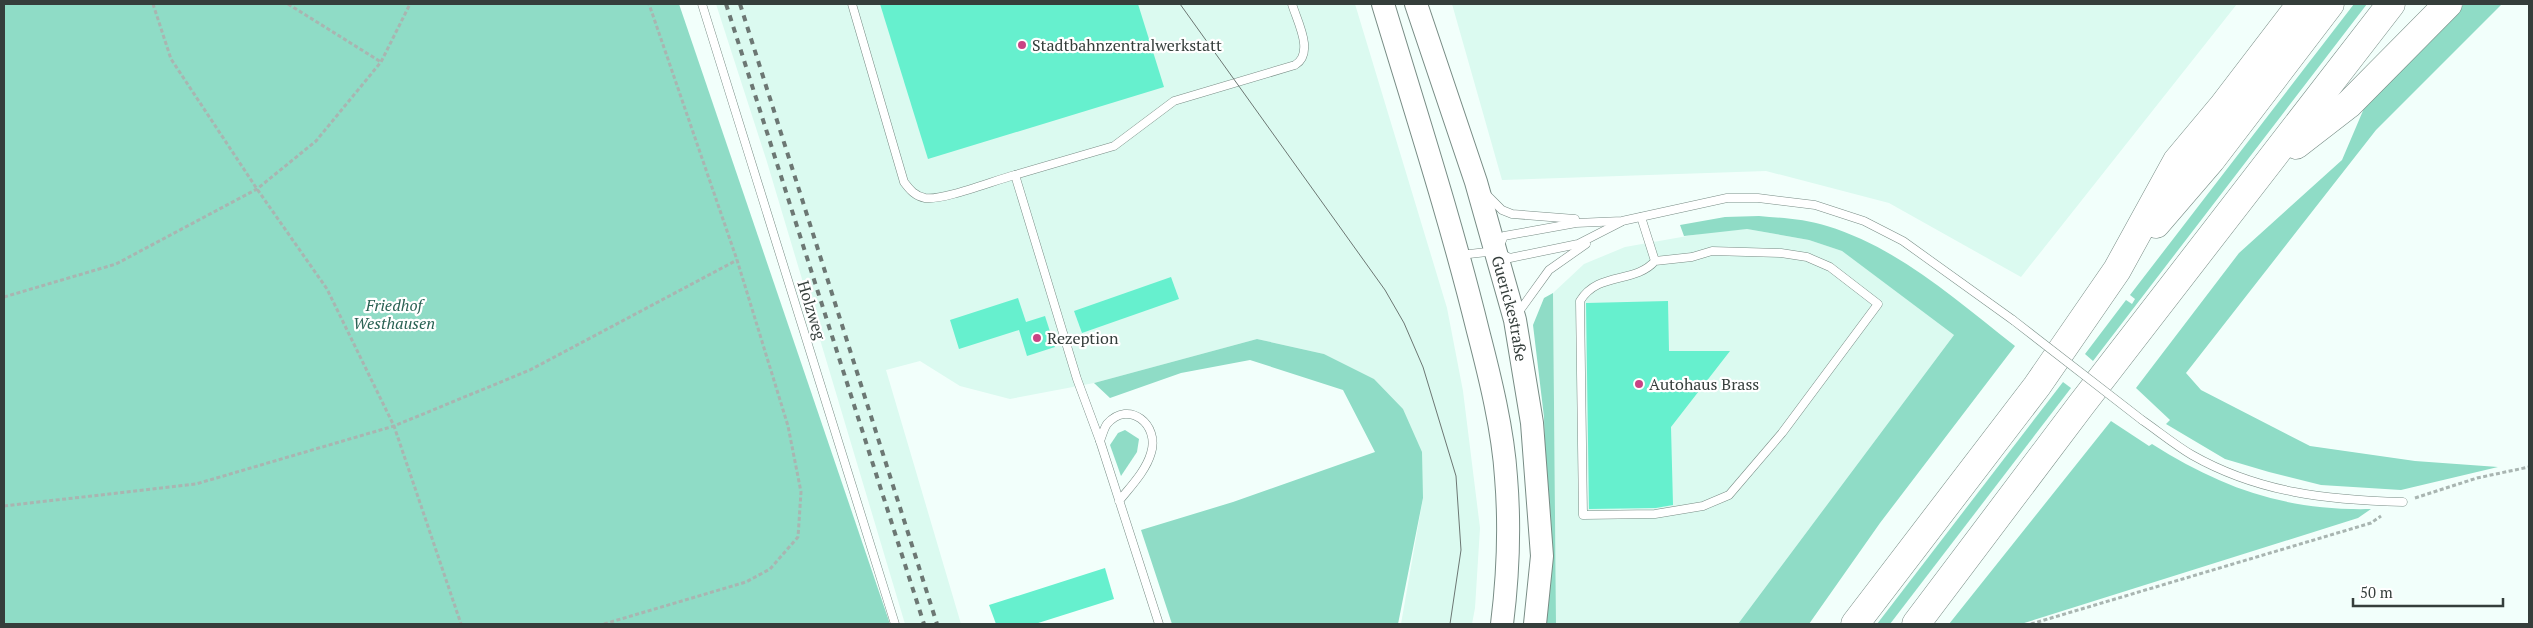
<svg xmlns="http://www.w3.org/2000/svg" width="2533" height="628" font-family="'PT Serif',serif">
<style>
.built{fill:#dbfaf0}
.green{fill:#8fdcc6}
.building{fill:#66f0ce}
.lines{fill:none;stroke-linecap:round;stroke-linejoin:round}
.service-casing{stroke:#788c85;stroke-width:9}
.secondary-casing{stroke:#788c85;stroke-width:24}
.motorway-casing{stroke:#788c85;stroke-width:29}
.path{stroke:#a9b5b1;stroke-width:3;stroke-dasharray:4 2.5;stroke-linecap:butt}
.service{stroke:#fff;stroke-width:8}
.secondary{stroke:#fff;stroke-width:22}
.motorway{stroke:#fff;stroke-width:28}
.tram{stroke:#6c7773;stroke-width:1}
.rail{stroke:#6c7773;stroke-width:4;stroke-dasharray:6 6;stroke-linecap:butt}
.service-bridge-casing{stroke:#788c85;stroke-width:9;stroke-linecap:butt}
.service-bridge{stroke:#fff;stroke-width:8}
.poi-dot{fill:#c94384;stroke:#fff;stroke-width:2}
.labels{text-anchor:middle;stroke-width:4.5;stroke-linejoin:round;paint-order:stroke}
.poi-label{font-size:16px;fill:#353e3b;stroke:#fff;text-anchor:start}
.park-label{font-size:16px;font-style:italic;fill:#2a6254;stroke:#fff}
.street-label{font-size:16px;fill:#353e3b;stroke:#fff}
</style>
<rect width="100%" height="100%" fill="#f2fffb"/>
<!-- built -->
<g class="built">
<polygon points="716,4 1355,4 1447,308 1463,391 1480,528 1475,608 1472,624 1401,624 1423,498 1374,379 1324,354 1257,339 1094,383 1010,399 960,386 920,361 886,370 961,624 905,624 767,162"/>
<polygon points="1452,4 2237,4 2021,277 1889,203 1766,171 1502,180"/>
<polygon points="1747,229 1809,240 1842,251 1954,335 1738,624 1556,624 1553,293 1584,264 1625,247 1710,232"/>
</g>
<!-- green -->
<g class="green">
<polygon points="4,4 679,4 890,624 4,624"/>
<polygon points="2354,4 2367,4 2093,361 2085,354 2126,300 2132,304 2135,299 2130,295"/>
<polygon points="2464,4 2502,4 2376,130 2186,373 2201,390 2310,446 2415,461 2498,467 2401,490 2321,485 2269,472 2225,459 2166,424 2170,420 2136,388 2239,253 2342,160 2365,106"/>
<path d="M 1759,216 C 1781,218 1805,219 1827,226 C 1899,248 1956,300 2015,346 L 1880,523 L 1809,624 L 1738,624 L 1954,335 L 1842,251 L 1809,240 L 1747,229 L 1684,236 L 1680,225 L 1725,217 Z"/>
<polygon points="1553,293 1556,624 1544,624 1547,540 1544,417 1533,325 1544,298"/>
<polygon points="1257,339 1324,354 1374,379 1403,409 1422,452 1423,498 1398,624 1172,624 1141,530 1233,502 1375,452 1343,390 1250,360 1181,373 1110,398 1094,383"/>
<polygon points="2063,382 2071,388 1890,624 1877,624"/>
<path d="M 2111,421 L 2149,446 L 2152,444 C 2223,489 2287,511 2371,509 L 2358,518 L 2021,624 L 1949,624 Z"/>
<polygon points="1125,430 1139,439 1137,452 1121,476 1110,445 1118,433"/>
</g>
<!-- building -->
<g class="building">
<polygon points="880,4 1138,4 1164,87 928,159"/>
<polygon points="1171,277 1179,299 1082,333 1074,311"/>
<polygon points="1018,298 1026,322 1045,316 1055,347 1027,356 1019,330 959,349 950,320"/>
<polygon points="1668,301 1669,351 1730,351 1671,427 1673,505 1656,508 1589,509 1586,303"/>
<polygon points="1105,568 1114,599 1035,624 996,624 989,605"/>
</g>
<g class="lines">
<!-- service casing -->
<g class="service-casing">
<g id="service">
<polyline points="702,4 895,624"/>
<path d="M 852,4 L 904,182 C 910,190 915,196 925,198 C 942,201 995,180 1015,175"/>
<polyline points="1487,195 1502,210 1512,214 1575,219"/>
<path d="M 1641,217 L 1655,261 C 1635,284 1598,271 1580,301 L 1583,515 L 1655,514 L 1703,506 L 1729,495 L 1782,433 L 1878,304 L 1830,267 L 1807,257 L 1781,253 L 1712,251 L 1692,257 L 1655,261"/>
<polyline points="1499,247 1504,236 1576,223 1622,221 1727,198 1758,198 1815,205 1864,221 1903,241 2013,320"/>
<polyline points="1460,255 1496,251 1510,258 1578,244 1621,222"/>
<polyline points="1518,313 1549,270 1586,244"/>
<path d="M 2142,420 C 2158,431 2175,445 2192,455 C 2259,493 2328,500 2403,502"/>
<path d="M 1100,441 L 1077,379 L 1015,175 L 1114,146 L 1174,101 L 1295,65 C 1315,53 1297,21 1292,4"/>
<path d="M 1119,501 C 1130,487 1146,471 1151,453 C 1160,425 1129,399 1107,424 C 1104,428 1102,436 1100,441 L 1159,624"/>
</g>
</g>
<!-- secondary casing -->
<g class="secondary-casing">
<g id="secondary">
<path d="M 1383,4 C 1416,113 1451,221 1478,331 C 1490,377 1503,430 1506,477 C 1510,525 1508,576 1502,624"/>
<path id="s1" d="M 1416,4 L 1476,182 L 1515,320 L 1532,423 L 1542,556 L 1535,624"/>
</g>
</g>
<!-- motorway casing -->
<g class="motorway-casing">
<g id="motorway">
<polyline points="2296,145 2349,104 2448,4"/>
<polyline points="2156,224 2211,160 2330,4"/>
<polyline points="1855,624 2037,386 2117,270 2177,161 2223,106 2301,4"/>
<polyline points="1916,624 2081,405 2391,4"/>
</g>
</g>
<!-- path -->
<g class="path">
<polyline points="153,4 171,59 257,189 327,289 394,426 461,624"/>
<polyline points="288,4 381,62"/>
<polyline points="4,297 116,264 257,189 316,141 381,62 410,4"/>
<polyline points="2415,498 2477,478 2529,467"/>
<polyline points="4,506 196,484 394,426 530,370 737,260"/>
<polyline points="604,624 746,582 770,569 798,537 801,492 788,426 737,260 649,4"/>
<polyline points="2031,624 2371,523 2381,516"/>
</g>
<!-- service -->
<use href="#service" class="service"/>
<!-- secondary -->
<use href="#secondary" class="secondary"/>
<!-- motorway -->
<use href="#motorway" class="motorway"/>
<!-- tram -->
<polyline class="tram" points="1180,4 1385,290 1404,323 1423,367 1456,476 1461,550 1450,624"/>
<!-- rail -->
<g class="rail">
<polyline points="726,4 924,624"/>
<polyline points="740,4 937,624"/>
</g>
<!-- service-bridge casing -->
<g class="service-bridge-casing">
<polyline id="service-bridge" points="2013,320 2142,420"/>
</g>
<!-- service-bridge -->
<use href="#service-bridge" class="service-bridge"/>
</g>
<!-- markers -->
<g class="poi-dot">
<circle cx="1022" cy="45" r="5"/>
<circle cx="1037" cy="338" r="5"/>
<circle cx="1639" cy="384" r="5"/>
</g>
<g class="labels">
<!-- poi labels -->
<g class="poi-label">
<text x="1032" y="51">Stadtbahnzentralwerkstatt</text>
<text x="1047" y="344">Rezeption</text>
<text x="1649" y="390">Autohaus Brass</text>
</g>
<!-- park labels -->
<g class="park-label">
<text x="394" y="311">Friedhof<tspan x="394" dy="18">Westhausen</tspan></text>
</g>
<!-- street labels -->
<g class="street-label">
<text dy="6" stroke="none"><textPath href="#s1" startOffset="319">Guerickestraße</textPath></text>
<text transform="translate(812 310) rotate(73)" y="6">Holzweg</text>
</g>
</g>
<!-- border -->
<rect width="2533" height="628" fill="none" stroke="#353e3b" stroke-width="10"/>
<!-- scale -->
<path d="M2353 598v8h150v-8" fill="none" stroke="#353e3b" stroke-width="2.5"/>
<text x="2360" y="598" font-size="15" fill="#353e3b" stroke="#ffffff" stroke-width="4" paint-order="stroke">50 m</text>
</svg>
